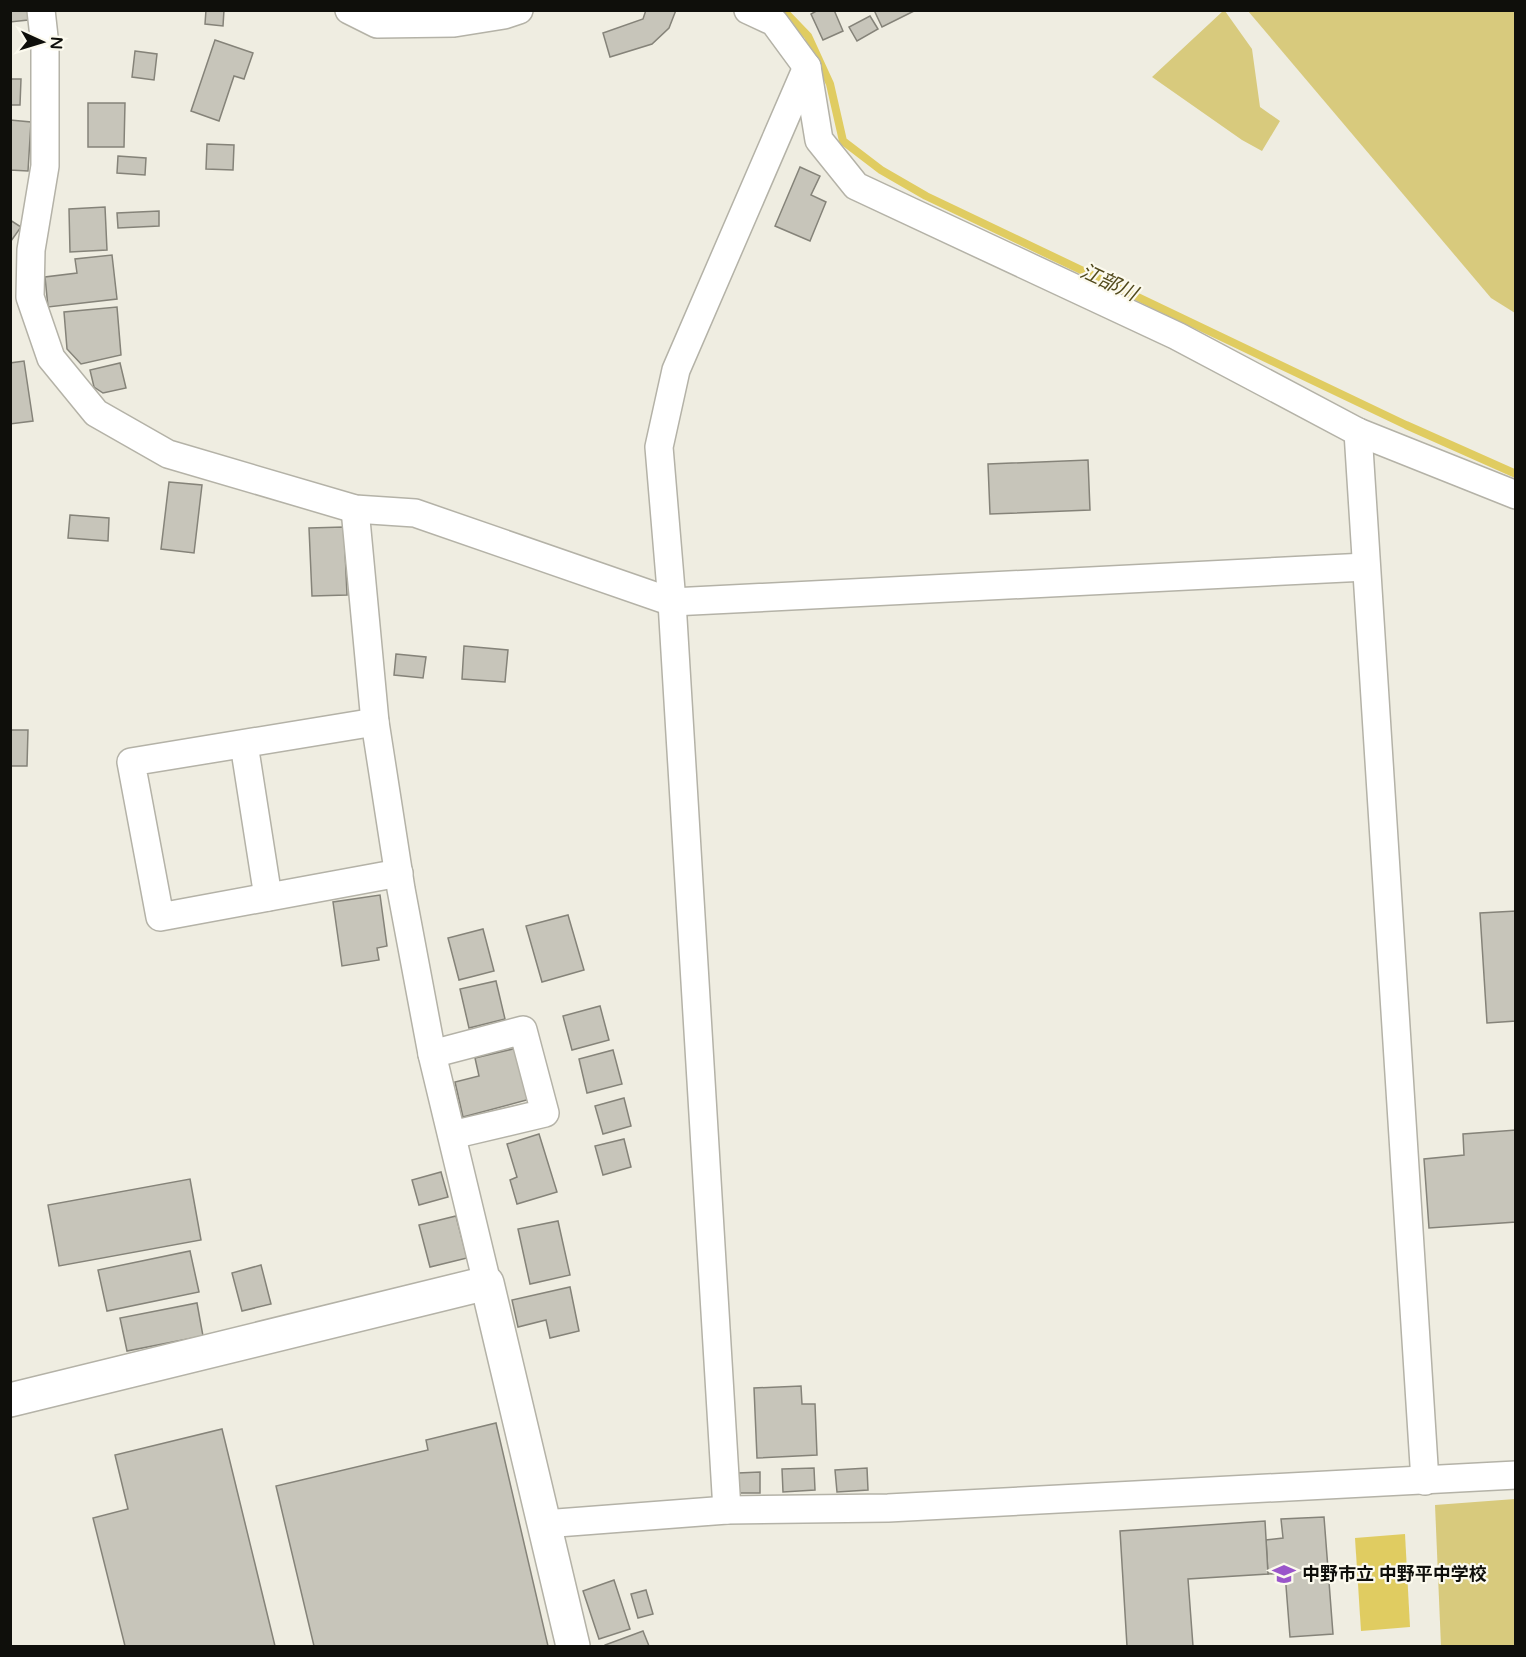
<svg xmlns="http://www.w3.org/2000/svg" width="1526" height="1657" font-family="'Varela Round','Noto Sans JP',sans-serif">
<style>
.green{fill:#d8ca7d}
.water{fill:#e0cc61}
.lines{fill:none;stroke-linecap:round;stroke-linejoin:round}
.stream{stroke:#e0cc61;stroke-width:8}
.building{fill:#c7c5ba;stroke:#858379;stroke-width:1.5}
.street-casing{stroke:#b4b2a7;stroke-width:30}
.secondary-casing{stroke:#b4b2a7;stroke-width:36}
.street{stroke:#fff;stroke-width:27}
.secondary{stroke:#fff;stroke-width:33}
.labels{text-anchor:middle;stroke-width:4.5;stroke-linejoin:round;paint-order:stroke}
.poi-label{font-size:18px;font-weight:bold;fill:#0f0f0b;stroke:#fcfaee;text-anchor:start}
.water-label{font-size:20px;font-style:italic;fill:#51491c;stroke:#fcfaee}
</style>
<rect width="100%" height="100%" fill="#efede1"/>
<!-- green -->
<g class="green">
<polygon points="1223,11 1225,11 1252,49 1260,107 1280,121 1262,151 1242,140 1152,77"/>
<polygon points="1248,11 1515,11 1515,313 1491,298"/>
<polygon points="1515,1499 1515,1646 1441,1646 1435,1505"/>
</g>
<!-- water -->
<polygon class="water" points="1405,1534 1410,1627 1361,1631 1355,1538"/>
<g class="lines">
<!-- stream -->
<polyline class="stream" points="783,10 808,36 830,84 843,141 881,170 926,196 1406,425 1516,474"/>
</g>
<!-- building -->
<g class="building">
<polygon points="10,10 28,10 28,20 10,22"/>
<polygon points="206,10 224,10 223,26 205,24"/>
<polygon points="646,10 676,10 669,28 652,44 610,57 603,33 643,19"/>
<polygon points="818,10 834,10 843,31 823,40 811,14"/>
<polygon points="874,10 916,10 882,27"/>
<polygon points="870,16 878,29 857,41 849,27"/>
<polygon points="215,40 253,53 244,79 234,76 219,121 191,111"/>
<polygon points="135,51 157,54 154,80 132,77"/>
<polygon points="10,79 21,79 20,105 10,105"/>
<polygon points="88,103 125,103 124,147 88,147"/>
<polygon points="10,120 31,122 28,171 10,170"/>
<polygon points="207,144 234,145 233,170 206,169"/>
<polygon points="118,156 146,158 145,175 117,173"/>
<polygon points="800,167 820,176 811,195 826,202 810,241 775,226"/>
<polygon points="105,207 107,250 70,252 69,209"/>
<polygon points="159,211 159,226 118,228 117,213"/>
<polygon points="10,220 21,227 11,241 10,241"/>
<polygon points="112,255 117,299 48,307 45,277 77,273 75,259"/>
<polygon points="117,307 121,355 81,364 67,349 64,312"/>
<polygon points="24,361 33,421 10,424 10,363"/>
<polygon points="120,363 126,388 103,393 94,387 90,370"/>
<polygon points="1088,460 1090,510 990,514 988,464"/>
<polygon points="169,482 202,485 194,553 161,549"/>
<polygon points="70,515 109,518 108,541 68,538"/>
<polygon points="344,527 347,595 312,596 309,528"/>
<polygon points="464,646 508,650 505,682 462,679"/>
<polygon points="396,654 426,657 423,678 394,675"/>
<polygon points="10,730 28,730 27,766 10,766"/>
<polygon points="380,895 387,946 377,948 379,960 342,966 333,902"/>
<polygon points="1516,911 1516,1021 1487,1023 1480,913"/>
<polygon points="568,915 584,970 542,982 526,926"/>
<polygon points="483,929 494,971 459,980 448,938"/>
<polygon points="496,981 505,1019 469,1028 460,989"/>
<polygon points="600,1006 609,1040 572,1050 563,1016"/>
<polygon points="521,1047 534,1098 463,1117 455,1082 479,1076 475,1058"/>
<polygon points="613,1050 622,1084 587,1093 579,1059"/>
<polygon points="624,1098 631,1126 603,1134 595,1106"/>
<polygon points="1516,1130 1516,1222 1429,1228 1424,1159 1464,1155 1463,1134"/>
<polygon points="539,1134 557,1192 517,1204 510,1180 517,1177 507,1144"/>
<polygon points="624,1139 631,1167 603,1175 595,1146"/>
<polygon points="441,1172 448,1197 419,1205 412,1180"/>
<polygon points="190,1179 201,1240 59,1266 48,1205"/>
<polygon points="456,1216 467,1258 430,1267 419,1225"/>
<polygon points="558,1221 570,1275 530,1284 518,1229"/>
<polygon points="190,1251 199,1292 107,1311 98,1270"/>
<polygon points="261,1265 271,1304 242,1311 232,1273"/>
<polygon points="570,1287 579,1331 550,1338 546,1320 518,1327 512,1300"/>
<polygon points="197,1303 203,1336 127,1351 120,1318"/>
<polygon points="801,1386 802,1404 815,1404 817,1455 757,1458 754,1388"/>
<polygon points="496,1423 548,1646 314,1646 276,1486 428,1450 426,1440"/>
<polygon points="222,1429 275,1646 125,1646 93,1518 128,1509 115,1455"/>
<polygon points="814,1468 815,1490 783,1492 782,1469"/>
<polygon points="867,1468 868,1490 837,1492 835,1470"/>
<polygon points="760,1472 760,1493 738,1493 738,1473"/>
<polygon points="1324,1517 1333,1634 1290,1637 1285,1573 1268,1574 1266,1540 1283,1538 1281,1519"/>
<polygon points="1265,1521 1268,1574 1188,1579 1193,1646 1127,1646 1120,1531"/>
<polygon points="614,1580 630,1629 599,1639 583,1591"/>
<polygon points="646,1590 653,1614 638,1618 631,1594"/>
<polygon points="643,1631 649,1646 605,1646 605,1645"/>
</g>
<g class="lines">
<!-- street casing -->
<g class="street-casing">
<g id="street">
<polyline points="41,10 45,46 45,166 31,250 30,297 51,358 96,413 168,454 355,509 415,513 672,602 1366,567"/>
<polyline points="349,10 377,24 454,23 504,15 519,10"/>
<polyline points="748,10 774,22 807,67 819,140 856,186 1177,336 1358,432 1516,495"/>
<polyline points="1358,432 1425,1481"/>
<polyline points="355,509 375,722 401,889 432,1054 487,1283"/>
<polyline points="375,722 131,762 160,917 399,873"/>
<polyline points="244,744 268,897"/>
<polyline points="432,1054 523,1030 545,1113 452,1135"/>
<polyline points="727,1510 672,602 659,447 676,370 807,67"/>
<polyline points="544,1524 727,1510 888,1508 1516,1475"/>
</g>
</g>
<!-- secondary casing -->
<g class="secondary-casing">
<polyline id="secondary" points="10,1400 487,1283 573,1646"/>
</g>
<!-- street -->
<use href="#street" class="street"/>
<!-- secondary -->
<use href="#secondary" class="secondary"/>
</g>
<!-- icons -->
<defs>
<g id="school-bare" transform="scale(1.8)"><path d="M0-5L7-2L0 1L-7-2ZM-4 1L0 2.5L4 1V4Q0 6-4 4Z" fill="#9a55ca" stroke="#fcfaee" stroke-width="2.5" paint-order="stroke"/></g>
</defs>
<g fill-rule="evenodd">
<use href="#school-bare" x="1284" y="1574"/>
</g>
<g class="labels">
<!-- poi labels -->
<g class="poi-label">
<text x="1302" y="1580">中野市立 中野平中学校</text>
</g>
<!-- water labels -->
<g class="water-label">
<text transform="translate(1109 282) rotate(25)" y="7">江部川</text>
</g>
</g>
<!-- border -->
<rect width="1526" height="1657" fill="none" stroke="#0f0f0b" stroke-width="24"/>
<!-- north arrow -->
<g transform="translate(42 42) rotate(94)" stroke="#fcfaee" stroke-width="4.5" paint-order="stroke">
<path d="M0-4.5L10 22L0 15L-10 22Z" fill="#0f0f0b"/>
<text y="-9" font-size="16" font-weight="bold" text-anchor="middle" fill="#0f0f0b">N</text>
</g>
</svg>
